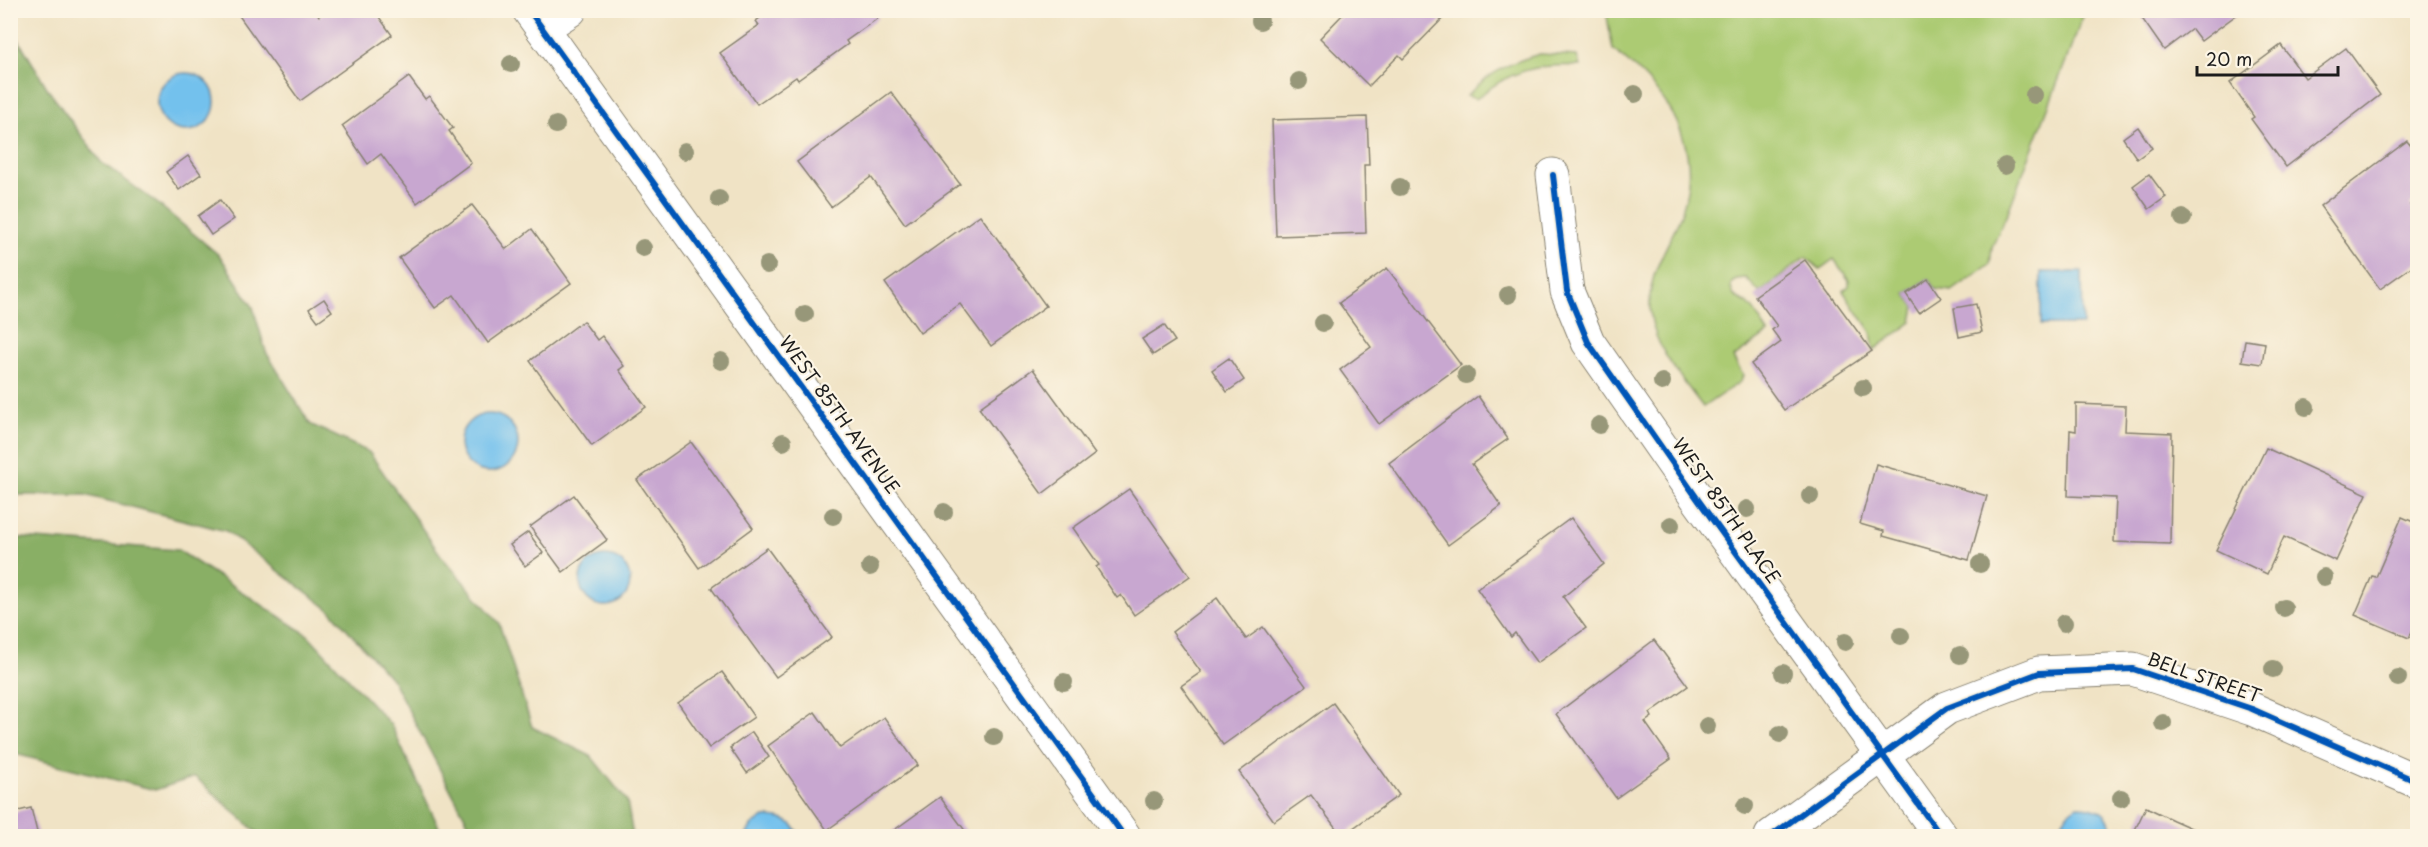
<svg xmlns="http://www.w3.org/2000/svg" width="2428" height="847" font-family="'Playpen Sans',sans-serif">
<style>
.green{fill:#accb73;stroke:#647448;stroke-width:1.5}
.forest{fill:#89af65;stroke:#526640;stroke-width:1.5}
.water{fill:#73c1ed;stroke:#486e84;stroke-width:1.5}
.building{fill:#c8a7d0}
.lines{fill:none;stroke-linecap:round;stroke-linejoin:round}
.minor-casing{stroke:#868070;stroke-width:35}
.minor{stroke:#fff;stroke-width:33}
.cycleway-casing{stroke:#fcf5e5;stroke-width:10}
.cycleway{stroke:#0057b8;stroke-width:6}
.tree{fill:#979779}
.labels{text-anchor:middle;stroke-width:4.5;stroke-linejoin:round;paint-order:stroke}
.street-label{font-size:18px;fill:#1c1c1c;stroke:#fcf5e5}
</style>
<rect width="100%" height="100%" fill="#fcf5e5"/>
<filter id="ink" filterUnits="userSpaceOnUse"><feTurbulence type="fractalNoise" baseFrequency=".0167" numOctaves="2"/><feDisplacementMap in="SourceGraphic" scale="12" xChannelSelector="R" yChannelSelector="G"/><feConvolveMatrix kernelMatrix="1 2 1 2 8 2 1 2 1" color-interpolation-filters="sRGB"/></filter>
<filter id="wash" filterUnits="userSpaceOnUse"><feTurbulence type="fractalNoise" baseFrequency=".008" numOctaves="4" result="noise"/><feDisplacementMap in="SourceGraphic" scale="24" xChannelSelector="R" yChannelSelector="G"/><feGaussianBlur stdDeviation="1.35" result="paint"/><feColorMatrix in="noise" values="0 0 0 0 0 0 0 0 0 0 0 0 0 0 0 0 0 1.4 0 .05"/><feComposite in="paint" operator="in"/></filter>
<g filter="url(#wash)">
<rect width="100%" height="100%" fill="#f0e3c5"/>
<!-- green -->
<g class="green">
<path d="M 1606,11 L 2085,11 L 2008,212 L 1992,247 L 1990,264 L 1952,291 L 1935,289 L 1928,279 L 1906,294 L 1915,307 L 1912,322 L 1874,350 L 1871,332 L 1843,291 L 1849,286 L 1849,280 L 1834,259 L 1820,269 L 1805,257 L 1760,293 L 1746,278 L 1736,279 L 1731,284 C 1731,300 1738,296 1748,304 C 1756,310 1762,325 1768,333 L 1733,358 L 1743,375 L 1741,381 L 1703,407 C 1684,381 1656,351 1651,317 C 1645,282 1662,257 1676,227 C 1709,153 1673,95 1613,50 Z"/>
<path d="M 1540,54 L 1577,56 L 1580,66 C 1539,63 1508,71 1476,99 L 1467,96 C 1488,73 1511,62 1540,54 Z"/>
</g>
<!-- forest -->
<g class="forest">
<polygon points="11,27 49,91 101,162 157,203 220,256 253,307 266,352 310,424 369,452 442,557 499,623 532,727 591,756 627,801 633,836 475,836 393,681 330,610 226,531 85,495 11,495"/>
<polygon points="10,537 178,550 308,635 391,725 443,836 261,836 195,777 155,790 11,753"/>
</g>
<!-- water -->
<g class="water">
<circle cx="186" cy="102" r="29"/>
<polygon points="2041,272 2082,272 2083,325 2041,325"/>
<circle cx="489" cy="443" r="29"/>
<circle cx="605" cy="581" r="25"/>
<path d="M 2078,806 C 2098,806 2113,814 2111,836 L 2061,836 C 2059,821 2066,814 2078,806 Z"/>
<path d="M 764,817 C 782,817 792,820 800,836 L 746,836 L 751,826 Z"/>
</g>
<g id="blocks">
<!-- building -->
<g class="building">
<polygon points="235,10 315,10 319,16 326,10 374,10 392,35 300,101"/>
<polygon points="771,10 873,10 878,18 846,41 848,44 798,80 796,77 757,104 720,53 759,25 756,21"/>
<polygon points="1347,10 1451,10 1403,59 1399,55 1369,86 1320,38"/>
<polygon points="2150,10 2243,10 2201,41 2192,29 2164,50 2141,17"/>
<polygon points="2281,45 2305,78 2346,48 2380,95 2286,167 2251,119 2254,117 2230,83"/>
<polygon points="409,77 425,99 429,96 453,128 449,131 471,163 417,203 381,154 368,164 342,126"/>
<polygon points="891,92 960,184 905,224 871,177 831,207 797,162"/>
<polygon points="1367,117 1369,165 1364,165 1366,233 1276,236 1272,120"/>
<polygon points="2138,127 2152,148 2137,159 2123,138"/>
<polygon points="2407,141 2418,155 2418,199 2410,205 2418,215 2418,262 2380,289 2320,206"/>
<polygon points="188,156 201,174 179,190 166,172"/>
<polygon points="2149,174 2166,197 2149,209 2133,186"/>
<polygon points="220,200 234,219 211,235 198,216"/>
<polygon points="472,205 506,249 532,229 571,283 488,343 454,295 435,308 399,258"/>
<polygon points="980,215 1046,306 991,346 960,304 920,333 885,283"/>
<polygon points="1805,260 1872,351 1784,410 1751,364 1781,342 1772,330 1777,326 1755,296"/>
<polygon points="1387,268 1461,365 1379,424 1340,370 1371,347 1339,303"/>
<polygon points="1928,279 1941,298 1919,313 1906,294"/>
<polygon points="324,299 332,311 318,321 309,309"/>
<polygon points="1976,304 1982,332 1959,337 1954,308"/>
<polygon points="583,321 597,340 602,336 624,366 619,370 646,407 592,446 530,361"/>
<polygon points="1164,325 1175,341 1153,355 1142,339"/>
<polygon points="2245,340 2265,343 2262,364 2242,361"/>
<polygon points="1229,358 1244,380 1227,392 1212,370"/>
<polygon points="1033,369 1095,454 1042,494 979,408"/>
<polygon points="1478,396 1508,439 1472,464 1501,506 1448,545 1389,463"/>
<polygon points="2076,404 2126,406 2125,431 2172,433 2170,544 2114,542 2116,498 2068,496 2070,430 2076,431"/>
<polygon points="691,442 753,528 699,568 637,480"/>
<polygon points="2266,448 2367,494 2336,561 2284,537 2267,574 2216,550"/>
<polygon points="1876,464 1987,496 1969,560 1883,536 1884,531 1860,524"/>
<polygon points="1129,489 1190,576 1134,615 1121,595 1117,598 1096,567 1099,565 1073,528"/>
<polygon points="574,495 607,540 563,572 530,527"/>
<polygon points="2402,517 2418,524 2418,618 2409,638 2355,615 2372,576 2376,577"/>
<polygon points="1571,518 1604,564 1563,597 1586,628 1537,663 1515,633 1511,637 1477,589 1538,545 1537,543"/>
<polygon points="528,532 543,553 525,566 510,545"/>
<polygon points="767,548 832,637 776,677 711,588"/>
<polygon points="1217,598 1246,639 1263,627 1306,686 1223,745 1181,686 1201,672 1172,632"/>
<polygon points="1654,640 1688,686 1650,713 1652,717 1645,722 1671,759 1616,798 1556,714"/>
<polygon points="722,672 754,717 709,748 678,703"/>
<polygon points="1333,703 1399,795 1342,836 1311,795 1274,821 1239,772"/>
<polygon points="815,712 840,748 884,717 918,765 827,830 768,746"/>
<polygon points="752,732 769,757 747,773 730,748"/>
<polygon points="940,797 969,836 886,836"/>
<polygon points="2146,807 2173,820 2209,836 2132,836"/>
<polygon points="31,808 38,836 10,836 10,813"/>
</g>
</g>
</g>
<g filter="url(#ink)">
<use href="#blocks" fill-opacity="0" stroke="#868070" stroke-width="1.5"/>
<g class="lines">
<!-- minor casing -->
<g class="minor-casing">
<g id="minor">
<polyline points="529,10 1124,836"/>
<polyline points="542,28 570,10"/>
<polyline points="1553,175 1567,291 1588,342 1699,501 1941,836"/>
<polyline points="1771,836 1947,708 2039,673 2133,669 2252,709 2418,782"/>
</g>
</g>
<!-- minor -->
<use href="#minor" class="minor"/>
<!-- cycleway casing -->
<g class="cycleway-casing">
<g id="cycleway">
<polyline points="529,10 1124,836"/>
<polyline points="1553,175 1567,291 1588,342 1699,501 1941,836"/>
<polyline points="1771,836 1947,708 2039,673 2133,669 2252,709 2418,782"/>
</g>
</g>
<!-- cycleway -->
<use href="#cycleway" class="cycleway"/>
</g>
<!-- trees -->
<g class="tree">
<circle cx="1260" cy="21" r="9"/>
<circle cx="511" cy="64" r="9"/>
<circle cx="1299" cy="81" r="9"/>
<circle cx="1635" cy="94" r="9"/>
<circle cx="2034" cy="95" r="9"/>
<circle cx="556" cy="125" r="9"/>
<circle cx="685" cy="151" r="9"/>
<circle cx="2005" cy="166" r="9"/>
<circle cx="1400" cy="187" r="9"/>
<circle cx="719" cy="199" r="9"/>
<circle cx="2183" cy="218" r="9"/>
<circle cx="643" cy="248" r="9"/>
<circle cx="767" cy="265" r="9"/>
<circle cx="1508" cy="295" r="9"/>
<circle cx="805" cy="314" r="9"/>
<circle cx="1323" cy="323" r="9"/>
<circle cx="721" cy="361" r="9"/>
<circle cx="1466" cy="375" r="9"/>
<circle cx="1662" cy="382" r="9"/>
<circle cx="1863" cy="388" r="9"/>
<circle cx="2306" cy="407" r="9"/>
<circle cx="1599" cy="425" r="9"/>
<circle cx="783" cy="442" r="9"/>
<circle cx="1810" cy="496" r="9"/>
<circle cx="1747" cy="509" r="9"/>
<circle cx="944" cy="512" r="9"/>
<circle cx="833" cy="516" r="9"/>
<circle cx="1671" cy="525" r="9"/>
<circle cx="1980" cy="564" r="9"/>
<circle cx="870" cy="567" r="9"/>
<circle cx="2324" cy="577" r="9"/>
<circle cx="2284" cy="608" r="9"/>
<circle cx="2064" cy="623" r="9"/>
<circle cx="1901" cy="636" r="9"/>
<circle cx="1845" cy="642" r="9"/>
<circle cx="1960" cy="655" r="9"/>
<circle cx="2273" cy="669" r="9"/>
<circle cx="1783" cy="673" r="9"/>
<circle cx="2398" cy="678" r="9"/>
<circle cx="1064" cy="682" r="9"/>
<circle cx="2163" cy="723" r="9"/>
<circle cx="1707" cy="726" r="9"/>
<circle cx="1780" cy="734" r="9"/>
<circle cx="994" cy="737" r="9"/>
<circle cx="2121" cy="798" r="9"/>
<circle cx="1154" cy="801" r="9"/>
<circle cx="1745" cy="806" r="9"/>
</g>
</g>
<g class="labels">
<!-- street labels -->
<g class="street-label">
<text transform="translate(839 415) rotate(54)" y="6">WEST 85TH AVENUE</text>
<text transform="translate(1726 511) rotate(55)" y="6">WEST 85TH PLACE</text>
<text transform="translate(2204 678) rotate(19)" y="6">BELL STREET</text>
</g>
</g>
<!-- margin -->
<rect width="2428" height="847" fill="none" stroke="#fcf5e5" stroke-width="36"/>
<!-- scale -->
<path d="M2197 66v9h141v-9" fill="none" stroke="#1c1c1c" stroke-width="3"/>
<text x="2206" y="66" font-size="18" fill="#1c1c1c" stroke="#fcf5e5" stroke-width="4.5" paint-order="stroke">20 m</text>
</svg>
